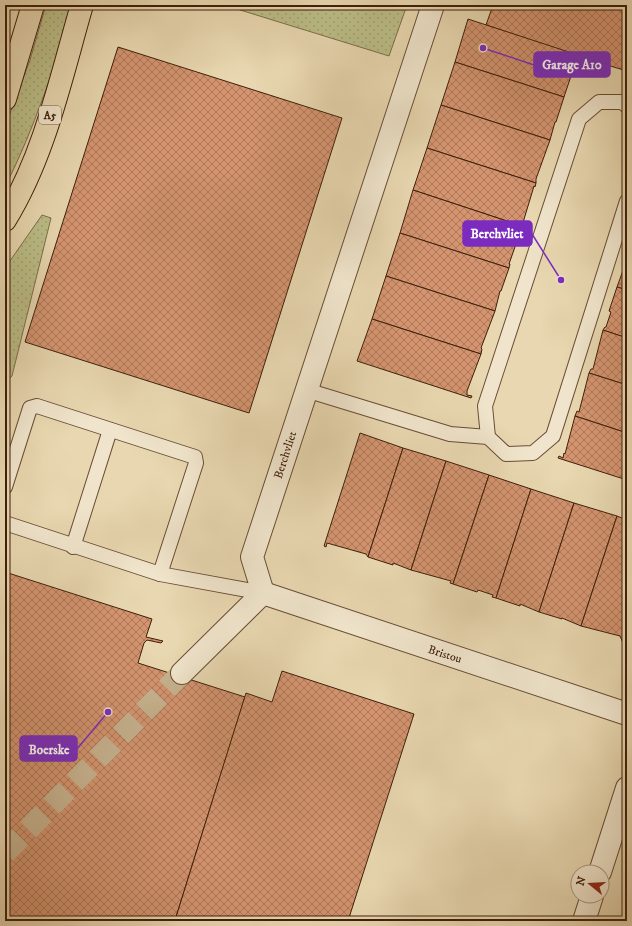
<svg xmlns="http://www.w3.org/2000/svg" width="632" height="926" font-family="'IM FELL DW Pica',serif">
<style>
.grass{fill:url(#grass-dots);stroke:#7d6e48}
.building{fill:url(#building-cross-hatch);stroke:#3f1f0a}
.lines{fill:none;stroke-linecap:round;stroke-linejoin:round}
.street-tunnel{stroke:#c6b28f;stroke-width:22;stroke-dasharray:22 11;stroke-linecap:butt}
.lane-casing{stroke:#694d34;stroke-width:16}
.street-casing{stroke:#694d34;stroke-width:24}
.highway-casing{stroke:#3f1f0a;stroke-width:24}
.lane{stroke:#f0e5cc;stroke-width:14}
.street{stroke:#f0e5cc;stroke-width:22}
.highway{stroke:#e8d7b0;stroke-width:22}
.labels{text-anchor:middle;stroke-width:3;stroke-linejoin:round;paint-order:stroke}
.shield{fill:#f0e5cc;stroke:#745a44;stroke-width:1}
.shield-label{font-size:11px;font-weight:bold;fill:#3f1f0a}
.street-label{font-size:12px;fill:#3f1f0a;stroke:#f0e5cc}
.leader{fill:none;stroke:#7b2cbf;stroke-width:1.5}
.callout-dot{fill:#7b2cbf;stroke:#f0e5cc;stroke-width:1.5}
.callout{fill:#7b2cbf;stroke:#7b2cbf;stroke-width:1.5}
.callout-label{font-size:13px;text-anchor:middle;font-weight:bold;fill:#fff}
</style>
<defs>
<pattern id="grass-dots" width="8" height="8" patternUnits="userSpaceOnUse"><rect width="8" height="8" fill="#bbbd87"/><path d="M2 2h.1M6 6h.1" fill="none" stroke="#a2a273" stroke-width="1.8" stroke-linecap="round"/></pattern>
<pattern id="building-cross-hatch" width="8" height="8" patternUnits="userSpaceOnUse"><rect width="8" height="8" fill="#d3946f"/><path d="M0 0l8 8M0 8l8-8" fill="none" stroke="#ad7859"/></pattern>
</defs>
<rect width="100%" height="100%" fill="#e8d7b0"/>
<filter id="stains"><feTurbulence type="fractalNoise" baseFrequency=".005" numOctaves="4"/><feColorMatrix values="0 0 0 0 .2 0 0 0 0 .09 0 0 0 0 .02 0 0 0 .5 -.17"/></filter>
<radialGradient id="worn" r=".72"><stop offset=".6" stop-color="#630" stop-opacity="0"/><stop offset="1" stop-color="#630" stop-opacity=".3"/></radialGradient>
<!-- grass -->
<g class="grass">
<path d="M 46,5 L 73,5 C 55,67 34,129 5,187 L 5,127 L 30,60 Z"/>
<polygon points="224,5 407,5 389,56"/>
<polygon points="42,215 51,218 12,376 5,382 5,268"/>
</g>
<!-- building -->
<g class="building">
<polygon points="493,5 627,5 627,71 577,56 486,25"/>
<polygon points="468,19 578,55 564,97 455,62"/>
<polygon points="118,47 342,118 249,413 25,342"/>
<polygon points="455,62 564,97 556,122 555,122 550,140 441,105"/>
<polygon points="441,105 550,140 536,179 536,183 427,148"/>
<polygon points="427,148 536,183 535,187 534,186 522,226 413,190"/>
<polygon points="413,190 522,226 515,244 516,244 509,264 510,264 509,268 400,233"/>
<polygon points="400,233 509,268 501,291 500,291 495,311 386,276"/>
<polygon points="627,264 627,290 617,287 625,265"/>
<polygon points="386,276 495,311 481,348 482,349 481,354 372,319"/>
<polygon points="617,287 627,290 627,338 603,330 605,327 606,327 611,312 609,311"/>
<polygon points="372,319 481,354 467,391 467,395 472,396 471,398 357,361"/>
<polygon points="603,330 627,338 627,385 589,373 591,369 593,369"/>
<polygon points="589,373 627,385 627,433 575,416 577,411 579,412"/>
<polygon points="575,416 627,433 627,480 558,458 559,456 563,458 564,453 565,454"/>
<polygon points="360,433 403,448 368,557 366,554 327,543 326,547 324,546"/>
<polygon points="403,448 446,461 411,570 393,563 393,565 368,557"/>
<polygon points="446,461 489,475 453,584 450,583 451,581 411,570"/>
<polygon points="489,475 531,489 496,598 492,597 493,595 478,590 477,592 453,584"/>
<polygon points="531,489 574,503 539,612 520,604 520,606 496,598"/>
<polygon points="574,503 617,516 581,626 562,618 562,619 539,612"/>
<polygon points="617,516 627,520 627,632 623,643 620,636 581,626"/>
<polygon points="5,572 152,619 146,637 163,641 161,643 147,640 144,643 138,663 245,697 176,917 185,921 5,921"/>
<polygon points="282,671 414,714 348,921 185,921 176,917 246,693 272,702"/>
</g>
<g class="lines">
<!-- street-tunnel -->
<polyline class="street-tunnel" points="5,853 182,673"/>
<!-- lane casing -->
<g class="lane-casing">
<g id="lane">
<polyline points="306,390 450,434 488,437 506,454 533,453 553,436 627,201"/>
<polyline points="488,437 485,406 579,119 599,102 622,102 627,106"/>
<polyline points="5,487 30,408 37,406 195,457 196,463 160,574"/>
<polyline points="5,523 160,574 263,593"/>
<polyline points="73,547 110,430"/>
</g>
</g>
<!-- street casing -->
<g class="street-casing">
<g id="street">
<polyline points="263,593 627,714"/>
<polyline points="182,673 263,593 252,557 433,5"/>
<polyline points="600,872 627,788"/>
<polyline points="584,921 592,896"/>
</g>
</g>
<!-- highway casing -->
<g class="highway-casing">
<g id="highway">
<polyline points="5,99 33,5"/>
<path d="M 5,220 C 45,155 61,77 82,5"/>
</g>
</g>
<!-- lane -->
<use href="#lane" class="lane"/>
<!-- street -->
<use href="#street" class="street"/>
<!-- highway -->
<use href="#highway" class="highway"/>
</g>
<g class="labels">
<!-- shield labels -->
<rect class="shield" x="39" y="106" width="22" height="18" rx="3"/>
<g class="shield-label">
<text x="50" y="119">A5</text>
</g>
<!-- street labels -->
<g class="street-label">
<text transform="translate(285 455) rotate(-72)" y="4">Berchvliet</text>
<text transform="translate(445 654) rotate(18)" y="4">Bristou</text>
</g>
</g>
<!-- callouts -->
<path class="leader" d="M483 48L534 65M561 280L532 234M108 712L77 749"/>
<g class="callout-dot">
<circle cx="483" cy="48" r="4"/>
<circle cx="561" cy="280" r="4"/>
<circle cx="108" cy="712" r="4"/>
</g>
<g class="callout">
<rect x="534" y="52" width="76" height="25" rx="4"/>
<rect x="463" y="221" width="69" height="25" rx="4"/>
<rect x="20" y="736" width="57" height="25" rx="4"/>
</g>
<g class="callout-label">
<text x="572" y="69">Garage A10</text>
<text x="497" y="238">Berchvliet</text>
<text x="49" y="754">Boerske</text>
</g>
<!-- margin -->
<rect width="632" height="926" fill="none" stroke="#e8d7b0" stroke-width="20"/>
<rect x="6" y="6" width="620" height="914" fill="none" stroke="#3f1f0a" stroke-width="2"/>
<rect x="10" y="10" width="612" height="906" fill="none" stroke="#3f1f0a"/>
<!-- north arrow -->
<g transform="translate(590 884) rotate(288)"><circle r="19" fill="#f0e5cc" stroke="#a9967e"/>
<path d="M0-3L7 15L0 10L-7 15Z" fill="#8f2418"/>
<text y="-6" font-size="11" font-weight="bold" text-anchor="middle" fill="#3f1f0a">N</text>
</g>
<rect width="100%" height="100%" filter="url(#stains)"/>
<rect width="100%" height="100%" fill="url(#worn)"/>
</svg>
